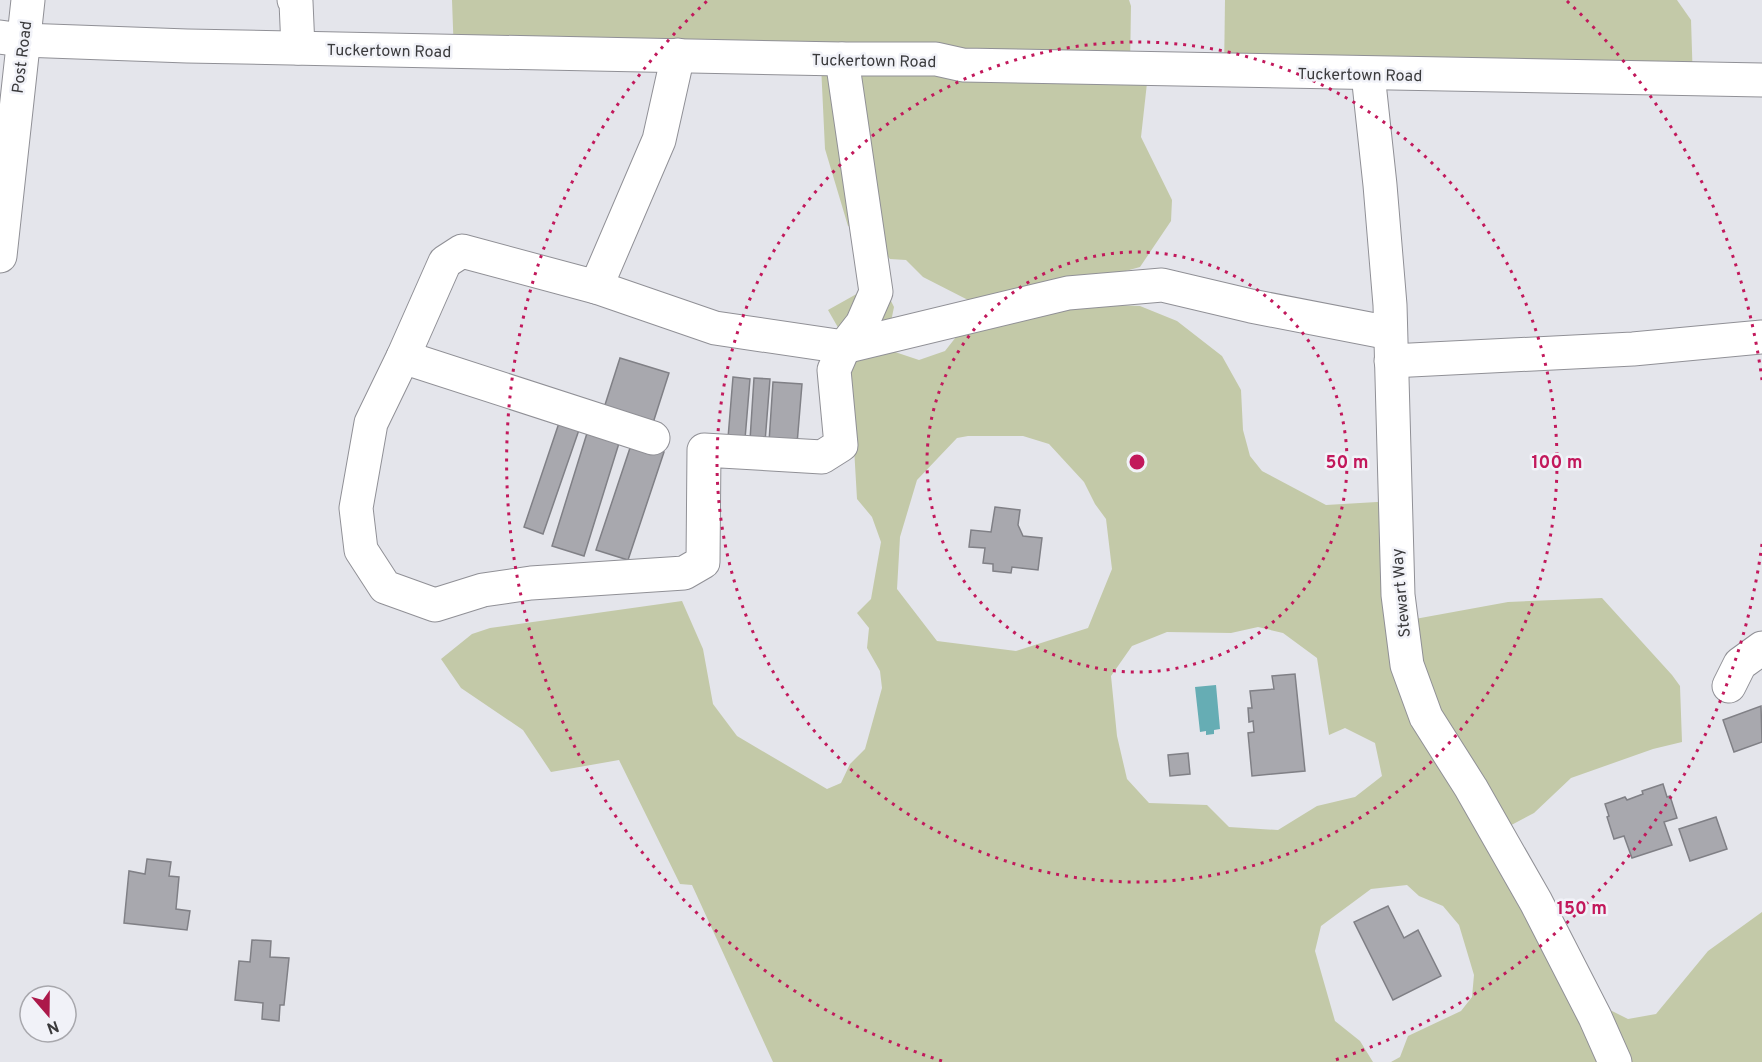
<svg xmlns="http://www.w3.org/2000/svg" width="1762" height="1062" font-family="Overpass,sans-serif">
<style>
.green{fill:#c3c9a8;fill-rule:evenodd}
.water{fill:#66adb4}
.building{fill:#a8a8ae;stroke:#808086;stroke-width:1.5}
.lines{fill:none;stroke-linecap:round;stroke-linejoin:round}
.minor-casing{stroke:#909096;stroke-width:35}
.major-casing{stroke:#909096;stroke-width:35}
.minor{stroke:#fff;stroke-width:33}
.major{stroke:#fff;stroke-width:33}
.ring{fill:none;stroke:#c2185b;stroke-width:3;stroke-dasharray:3 6}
.labels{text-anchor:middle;stroke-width:5;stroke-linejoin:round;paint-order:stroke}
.street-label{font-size:16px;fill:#3a3a3c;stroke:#f1f2f8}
.centre{fill:#c2185b;stroke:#f1f2f8;stroke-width:3}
.ring-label{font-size:18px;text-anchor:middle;font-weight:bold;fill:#c2185b;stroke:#f1f2f8;stroke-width:5;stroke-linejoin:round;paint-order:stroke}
</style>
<rect width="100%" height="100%" fill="#e4e5eb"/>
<!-- green -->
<g class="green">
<path d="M 452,0 L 1129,0 L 1131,6 L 1130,68 L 1148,74 L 1141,137 L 1172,200 L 1171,221 L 1140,267 L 1090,281 L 1092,304 L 1140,306 L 1177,321 L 1222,356 L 1241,390 L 1243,430 L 1250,456 L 1262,471 L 1326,505 L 1394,501 L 1404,621 L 1508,602 L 1602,598 L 1672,675 L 1680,686 L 1682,742 L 1653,749 L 1571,778 L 1534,813 L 1500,831 L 1604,1007 L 1628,1019 L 1656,1014 L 1708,951 L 1762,912 L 1762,1062 L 1391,1062 L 1400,1057 L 1408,1036 L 1461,1011 L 1472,997 L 1474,975 L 1459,925 L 1443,906 L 1419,896 L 1407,885 L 1371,889 L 1321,926 L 1315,951 L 1335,1021 L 1360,1041 L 1373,1062 L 773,1062 L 692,885 L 680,884 L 619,760 L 551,772 L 523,730 L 461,688 L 441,659 L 472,634 L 490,628 L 682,601 L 703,649 L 713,704 L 737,736 L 827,789 L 841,783 L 850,764 L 865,749 L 882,688 L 880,671 L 867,648 L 869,628 L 857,613 L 871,599 L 881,542 L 872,517 L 857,499 L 848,345 L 828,310 L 869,287 L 891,301 L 894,307 L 887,341 L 895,352 L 919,360 L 945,351 L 978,309 L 970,301 L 923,277 L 906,260 L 890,259 L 870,236 L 848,226 L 825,149 L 821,65 L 454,55 ZM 968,436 L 1023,436 L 1049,444 L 1084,482 L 1095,504 L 1106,519 L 1112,569 L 1088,628 L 1016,651 L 937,641 L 897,589 L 900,537 L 917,480 L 957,438 ZM 1258,627 L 1283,633 L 1317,658 L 1329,735 L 1345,728 L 1375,743 L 1382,776 L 1355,797 L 1317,806 L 1278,830 L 1229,827 L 1207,805 L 1149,803 L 1127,779 L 1117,736 L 1111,676 L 1132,646 L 1167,632 L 1231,633 Z"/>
<polygon points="1225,0 1677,0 1691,20 1693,83 1224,74"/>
</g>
<!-- water -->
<polygon class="water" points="1216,685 1220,729 1214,730 1214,734 1206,735 1206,731 1200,732 1195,687"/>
<!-- building -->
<g class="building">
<polygon points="620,358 669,373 653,423 604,408"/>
<polygon points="733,377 750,379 745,439 728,438"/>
<polygon points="754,378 770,379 765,442 750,440"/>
<polygon points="773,382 802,384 797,444 769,442"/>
<polygon points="560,420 580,427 543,534 524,527"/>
<polygon points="588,430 620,440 584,556 552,546"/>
<polygon points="632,442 664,452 628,560 596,550"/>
<polygon points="995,507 1020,510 1018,525 1023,536 1042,538 1038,570 1012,567 1011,573 993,571 993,564 983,563 985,548 969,547 971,530 991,532"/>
<polygon points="1295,674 1305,771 1252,776 1248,733 1254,732 1253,721 1249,722 1248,708 1252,708 1250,691 1274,689 1272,676"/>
<polygon points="1761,706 1762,742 1734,752 1723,720"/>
<polygon points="1188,753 1190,774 1170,776 1168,755"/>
<polygon points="1663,784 1667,797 1670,796 1677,818 1664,822 1672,845 1632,858 1624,836 1614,839 1607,817 1609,816 1605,804 1625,797 1627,800 1643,794 1642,791"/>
<polygon points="1716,817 1727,849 1690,861 1679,829"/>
<polygon points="147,859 171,862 169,876 179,877 176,909 190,911 187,930 124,923 129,871 145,874"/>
<polygon points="1388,906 1404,938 1418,930 1441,976 1393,1000 1354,922"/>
<polygon points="252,940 271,941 270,957 289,958 284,1005 280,1005 279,1021 262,1019 263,1003 235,1000 239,961 250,962"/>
</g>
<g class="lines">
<!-- minor casing -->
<g class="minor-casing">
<g id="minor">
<polyline points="294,0 296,2 298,48"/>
<polyline points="0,37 22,40 187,46 842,59 936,59 963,65 1762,80"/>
<polyline points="678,55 659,140 596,287 462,251 445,262 403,357 371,423 356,508 361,550 385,587 435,605 483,590 531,583 684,573 703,562 704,450 822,457 841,445 834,370 844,347 862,324 876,292 842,59"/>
<polyline points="1368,74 1380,185 1390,305 1398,595 1407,665 1426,717 1471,788 1536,902 1595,1017 1615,1062"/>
<polyline points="596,287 715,328 844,347 1068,293 1162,285 1251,306 1390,333"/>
<polyline points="403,357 653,438"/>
<polyline points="1391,361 1633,349 1762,337"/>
<polyline points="1729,686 1740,664 1762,648"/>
</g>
</g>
<!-- major casing -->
<g class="major-casing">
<polyline id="major" points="0,256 28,0"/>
</g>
<!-- minor -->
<use href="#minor" class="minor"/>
<!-- major -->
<use href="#major" class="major"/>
</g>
<!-- distance rings -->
<g class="ring">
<circle cx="1137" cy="462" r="210"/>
<circle cx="1137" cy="462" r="420"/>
<path d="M1762 544A630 630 0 0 1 1332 1061M942 1061A630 630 0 0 1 707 1M1567 1A630 630 0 0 1 1762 380"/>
</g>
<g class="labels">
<!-- street labels -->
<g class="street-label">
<text transform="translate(389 50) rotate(1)" y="6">Tuckertown Road</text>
<text transform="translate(21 57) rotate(-83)" y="6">Post Road</text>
<text transform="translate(874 60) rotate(1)" y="6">Tuckertown Road</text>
<text transform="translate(1360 74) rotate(1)" y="6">Tuckertown Road</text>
<text transform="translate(1400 593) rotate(-95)" y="6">Stewart Way</text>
</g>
</g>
<circle cx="1137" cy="462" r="9" class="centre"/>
<g class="ring-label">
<text x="1347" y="468">50 m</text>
<text x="1557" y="468">100 m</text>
<text x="1582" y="914">150 m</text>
</g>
<!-- north arrow -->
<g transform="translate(48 1014) rotate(160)"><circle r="28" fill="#f1f2f8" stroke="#a8a8ad" stroke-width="1.5"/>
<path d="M0-4.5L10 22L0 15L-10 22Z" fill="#ac194a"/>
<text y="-9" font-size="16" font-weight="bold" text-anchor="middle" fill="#3a3a3c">N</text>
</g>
</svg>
